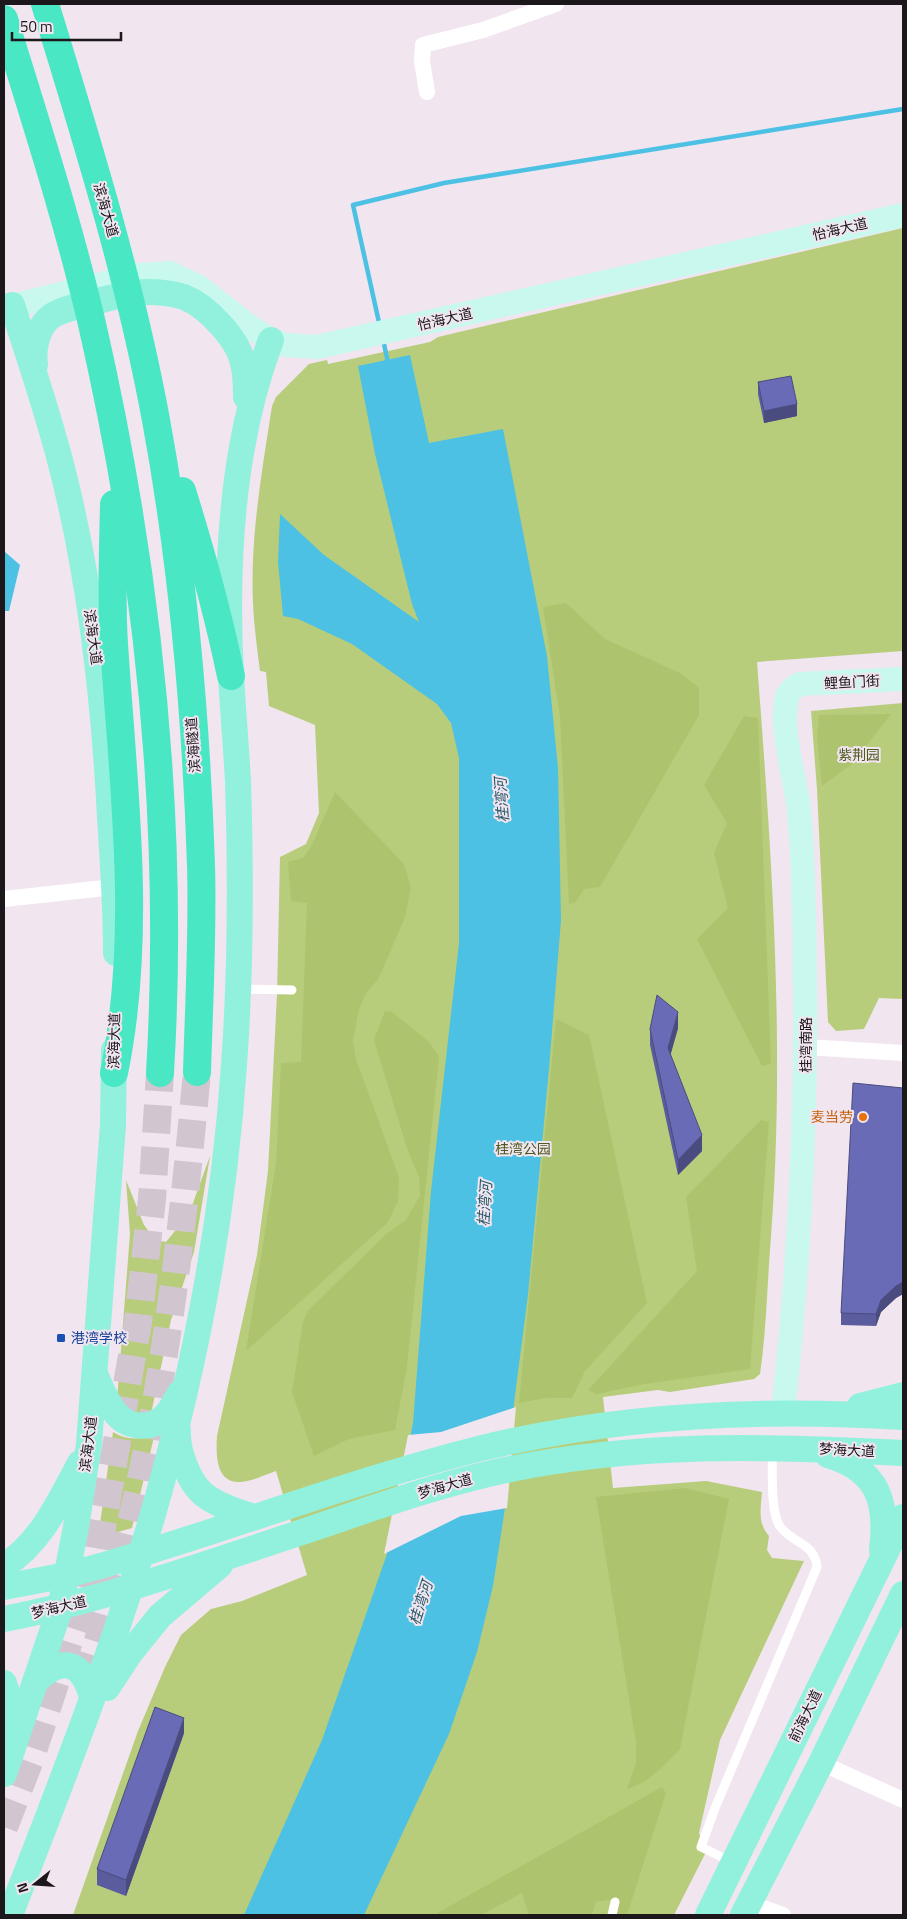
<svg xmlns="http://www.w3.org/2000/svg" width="907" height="1919" font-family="'Titillium Web','Noto Sans SC',sans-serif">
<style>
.green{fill:#b8cd7b}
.forest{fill:#aec36d}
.water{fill:#4cc1e4}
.pier{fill:#f1e5f0}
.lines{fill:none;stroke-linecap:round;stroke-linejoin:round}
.stream{stroke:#4cc1e4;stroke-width:4.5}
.highway-tunnel{stroke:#d1c6d0;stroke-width:28;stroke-dasharray:28 14;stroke-linecap:butt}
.lane{stroke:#fff;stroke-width:9}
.street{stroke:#fff;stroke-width:16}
.secondary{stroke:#c9f8ee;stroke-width:24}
.primary{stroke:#92f1dc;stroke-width:26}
.highway{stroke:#4ae7c5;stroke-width:28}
.wall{fill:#5a5c9d}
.shaded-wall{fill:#4a4b7f}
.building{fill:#696bb6;stroke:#4a4b7f}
.food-dot{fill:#e8710a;stroke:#f1e5f0;stroke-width:2}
.transit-dot{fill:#1a4fb4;stroke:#f1e5f0;stroke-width:2}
.labels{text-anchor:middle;stroke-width:4;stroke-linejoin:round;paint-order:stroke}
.street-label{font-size:14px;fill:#1b171b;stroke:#f1e5f0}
.park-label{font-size:14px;fill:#4e5b1e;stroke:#f1e5f0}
.food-label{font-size:14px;fill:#c56008;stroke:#f1e5f0;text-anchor:end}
.transit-label{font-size:14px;fill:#164399;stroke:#f1e5f0;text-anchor:start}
.water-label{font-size:15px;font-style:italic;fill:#295a69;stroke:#f1e5f0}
</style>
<rect width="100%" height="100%" fill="#f1e5f0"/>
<!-- green -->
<g class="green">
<path d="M 903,228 L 903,651 L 757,662 C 772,858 786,1054 770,1250 C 767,1291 766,1334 760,1374 L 754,1379 L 670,1392 L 658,1390 L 603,1397 L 613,1488 L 706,1481 L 762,1492 C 761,1509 757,1522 769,1536 L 767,1550 L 772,1558 L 804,1561 L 720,1740 L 699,1833 L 706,1852 L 674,1915 L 73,1915 L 138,1731 L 165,1667 L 181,1635 L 211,1609 L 242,1601 L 307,1575 L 276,1471 C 265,1475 252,1481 241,1482 C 215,1484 216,1453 217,1436 L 257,1255 L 268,1171 L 277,995 L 280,857 L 306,844 L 319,813 L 315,725 L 269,706 L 266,672 L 260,671 C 257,648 254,625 253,603 C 250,537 262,471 272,406 L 276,397 L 309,364 L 327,360 L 328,364 L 430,342 L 438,337 Z"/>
<polygon points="903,703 903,999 879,998 864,1029 836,1031 828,1022 817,789 811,711"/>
<polygon points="210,1156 194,1252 171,1320 152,1409 143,1422 117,1400 130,1234 126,1180 144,1225 155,1240 166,1242 189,1214"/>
<path d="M 113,1432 C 128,1441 140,1440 155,1433 L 132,1528 L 111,1534 L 99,1531 Z"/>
</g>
<!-- forest -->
<g class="forest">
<polygon points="566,603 605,639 682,674 699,688 699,715 600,887 584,889 575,903 569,904 560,717 543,607"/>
<polygon points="891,714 852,764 822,786 817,737 819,715"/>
<polygon points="744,716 758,718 771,1064 762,1066 697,939 728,908 714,853 727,823 704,785"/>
<polygon points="335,792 404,864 411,888 405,917 379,978 366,993 359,1009 353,1041 356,1059 399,1177 398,1201 388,1222 246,1351 276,1163 281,1063 301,1062 307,903 291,901 288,862 303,858 311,847"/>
<polygon points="385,1011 392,1012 429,1042 439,1057 407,1367 395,1430 349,1439 314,1456 292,1392 303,1322 308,1311 385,1235 406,1220 420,1196 419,1178 406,1145 374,1040"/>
<polygon points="556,1019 589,1035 647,1303 585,1371 572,1398 545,1398 519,1403"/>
<polygon points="761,1120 769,1122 750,1369 645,1384 596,1394 588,1390 697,1271 686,1197"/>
<path d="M 685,1488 L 729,1499 L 680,1749 C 664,1765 649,1783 627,1789 L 636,1763 L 636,1742 L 596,1497 Z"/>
<polygon points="662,1787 666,1793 627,1915 615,1915 619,1898 596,1902 592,1915 529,1915 522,1893 481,1915 434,1915"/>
</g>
<!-- water -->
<g class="water">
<polygon points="410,355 429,443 503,429 547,656 558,768 561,920 549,1069 528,1295 514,1403 505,1508 493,1586 477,1652 449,1734 364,1915 244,1915 322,1740 387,1554 413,1423 431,1191 459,943 459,758 451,723 437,704 352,644 298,619 283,616 278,562 280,514 324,555 419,622 412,604 375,454 358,366"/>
<polygon points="4,551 20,565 9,611 4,611"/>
</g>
<!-- pier -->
<polygon class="pier" points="516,1407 507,1508 461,1516 384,1554 408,1435 441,1432"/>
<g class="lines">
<!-- stream -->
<g class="stream">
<polyline points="380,327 353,205 444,183 903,109"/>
<polyline points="383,339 388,363"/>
</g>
<!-- highway-tunnel -->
<g class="highway-tunnel">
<path d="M 84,1682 C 154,1487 178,1277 197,1072"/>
<polyline points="4,1827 31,1757 97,1555 138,1322 152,1199 160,1073"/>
</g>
<!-- lane -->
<g class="lane">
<polyline points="241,989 292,990"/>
<path d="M 732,1862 L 701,1847 L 715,1808 L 817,1567 C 815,1542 790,1543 779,1525 C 770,1508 773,1470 772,1451"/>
<polyline points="612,1915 615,1902"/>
</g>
<!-- street -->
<g class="street">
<polyline points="427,92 422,61 423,45 483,30 556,4"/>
<polyline points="4,899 114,887"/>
<polyline points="806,1047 903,1053"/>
<polyline points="821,1763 903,1800"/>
<polyline points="749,1903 783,1915"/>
</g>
<!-- secondary -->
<g class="secondary">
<polyline points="4,308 139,275 170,273 199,287 249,326 271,340 285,345 317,347 903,215"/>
<path d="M 783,1412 C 803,1234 809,1056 803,877 C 802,852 801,827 798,802 C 793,772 780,726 787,697 C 789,691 794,687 800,684 L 903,679"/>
</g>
<!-- primary -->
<g class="primary">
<path d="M 12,305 C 30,359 48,413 62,468 C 91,581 104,701 110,817 C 113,862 116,908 116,953"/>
<path d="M 35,365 C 33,350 36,331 48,319 C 60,308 82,306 98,301 C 113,297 130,292 146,292 C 159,292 172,293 184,297 C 207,306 238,339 243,363 C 246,374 246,386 246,397"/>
<path d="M 96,1376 C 101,1388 106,1401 114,1411 C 126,1428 150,1431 165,1416 C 171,1410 175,1401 180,1393"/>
<polyline points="860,1406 903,1395"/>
<path d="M 178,1430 C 177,1451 189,1485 207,1497 C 222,1507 238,1512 254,1517"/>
<path d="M 828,1455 C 878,1470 888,1501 882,1550"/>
<path d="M 4,1566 C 41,1543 60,1500 80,1463"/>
<path d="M 4,1587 L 67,1575 L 104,1565 C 229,1529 351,1481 478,1449 C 616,1415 761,1408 903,1417"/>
<path d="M 4,1619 C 106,1599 203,1565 302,1532 C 368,1510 433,1486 501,1471 C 636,1442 767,1446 903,1453"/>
<path d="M 35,1682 C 62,1655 83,1661 92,1698"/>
<polyline points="4,1683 12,1708 14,1736"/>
<polyline points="107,1688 130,1653 160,1616 220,1565"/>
<polyline points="4,1774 60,1608 76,1527 89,1444 113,1125 114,1050"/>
<path d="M 10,1915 C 46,1822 83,1729 115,1634 C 178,1451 221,1258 234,1065 C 241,970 241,876 238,781 C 236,746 233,711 231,676 C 225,565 231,445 271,340"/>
<polyline points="708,1915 903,1517"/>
<polyline points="743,1915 821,1763 903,1594"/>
</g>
<!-- highway -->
<g class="highway">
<path d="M 45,4 C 87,141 130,279 156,420 C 183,566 196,716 201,865 C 203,934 199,1003 197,1072"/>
<path d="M 4,19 C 35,120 68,221 92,324 C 148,569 175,822 160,1073"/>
<path d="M 182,491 C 201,552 218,613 231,676"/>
<path d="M 114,504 C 113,551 111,597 114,644 C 123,785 143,932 114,1073"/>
</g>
</g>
<!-- wall -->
<g class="wall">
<polygon points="758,382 797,416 764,423 758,394"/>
<polygon points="678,1028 670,1055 702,1151 678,1175 650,1045 650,1029"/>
<polygon points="903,1088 903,1294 896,1298 881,1312 876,1326 841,1325 841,1313"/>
<polygon points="184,1733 126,1896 97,1885 97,1869"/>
</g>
<!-- shaded-wall -->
<g class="shaded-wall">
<polygon points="797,404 797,416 764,423 764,411"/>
<polygon points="678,1012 678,1028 668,1064 668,1048"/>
<polygon points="702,1135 702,1151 678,1175 678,1160"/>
<polygon points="903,1282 903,1294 896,1298 881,1312 876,1326 876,1314 881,1300 896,1286"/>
<polygon points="184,1718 184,1733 126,1896 126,1880"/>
</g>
<!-- building -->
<g class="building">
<polygon points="791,376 797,404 764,411 758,382"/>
<polygon points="657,995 678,1012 668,1048 702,1135 678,1160 650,1029"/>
<polygon points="853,1083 903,1088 903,1282 896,1286 881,1300 876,1314 841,1313"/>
<polygon points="155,1707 184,1718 126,1880 97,1869"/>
</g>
<!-- markers -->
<circle class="food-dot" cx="863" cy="1117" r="5"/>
<rect class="transit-dot" x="56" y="1333" width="10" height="10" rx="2.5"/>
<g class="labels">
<!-- street labels -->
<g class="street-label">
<text transform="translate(106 210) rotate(74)" y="5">滨海大道</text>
<text transform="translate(840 229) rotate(-13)" y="5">怡海大道</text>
<text transform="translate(445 319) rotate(-13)" y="5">怡海大道</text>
<text transform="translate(93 637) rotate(82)" y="5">滨海大道</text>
<text transform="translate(852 682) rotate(-3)" y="5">鲤鱼门街</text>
<text transform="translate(193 745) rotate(-94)" y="5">滨海隧道</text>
<text transform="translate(114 1041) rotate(-89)" y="5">滨海大道</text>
<text transform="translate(806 1045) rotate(-90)" y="5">桂湾南路</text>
<text transform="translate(88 1444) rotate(-83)" y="5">滨海大道</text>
<text transform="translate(847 1450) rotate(3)" y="5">梦海大道</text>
<text transform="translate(445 1486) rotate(-16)" y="5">梦海大道</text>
<text transform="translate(59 1607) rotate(-13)" y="5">梦海大道</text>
<text transform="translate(805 1716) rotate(-64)" y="5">前海大道</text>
</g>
<!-- park labels -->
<g class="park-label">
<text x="859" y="760">紫荆园</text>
<text x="523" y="1154">桂湾公园</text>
</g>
<!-- food labels -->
<g class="food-label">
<text x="853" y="1122">麦当劳</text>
</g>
<!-- transit labels -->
<g class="transit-label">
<text x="71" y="1343">港湾学校</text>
</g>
<!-- water labels -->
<g class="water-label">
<text transform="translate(502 800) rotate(-94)" y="5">桂湾河</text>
<text transform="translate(485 1204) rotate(-86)" y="5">桂湾河</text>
<text transform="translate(421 1603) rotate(-72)" y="5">桂湾河</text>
</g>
</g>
<!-- border -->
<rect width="907" height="1919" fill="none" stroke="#1b171b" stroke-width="10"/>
<!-- north arrow -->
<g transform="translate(35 1884) rotate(253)" stroke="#f1e5f0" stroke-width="4" paint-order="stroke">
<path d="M0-4L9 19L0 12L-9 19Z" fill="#1b171b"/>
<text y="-8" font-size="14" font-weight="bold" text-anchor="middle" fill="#1b171b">N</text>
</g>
<!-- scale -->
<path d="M12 32v8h109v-8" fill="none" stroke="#1b171b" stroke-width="2.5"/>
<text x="20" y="32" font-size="15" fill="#1b171b" stroke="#f1e5f0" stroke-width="4" paint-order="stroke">50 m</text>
</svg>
